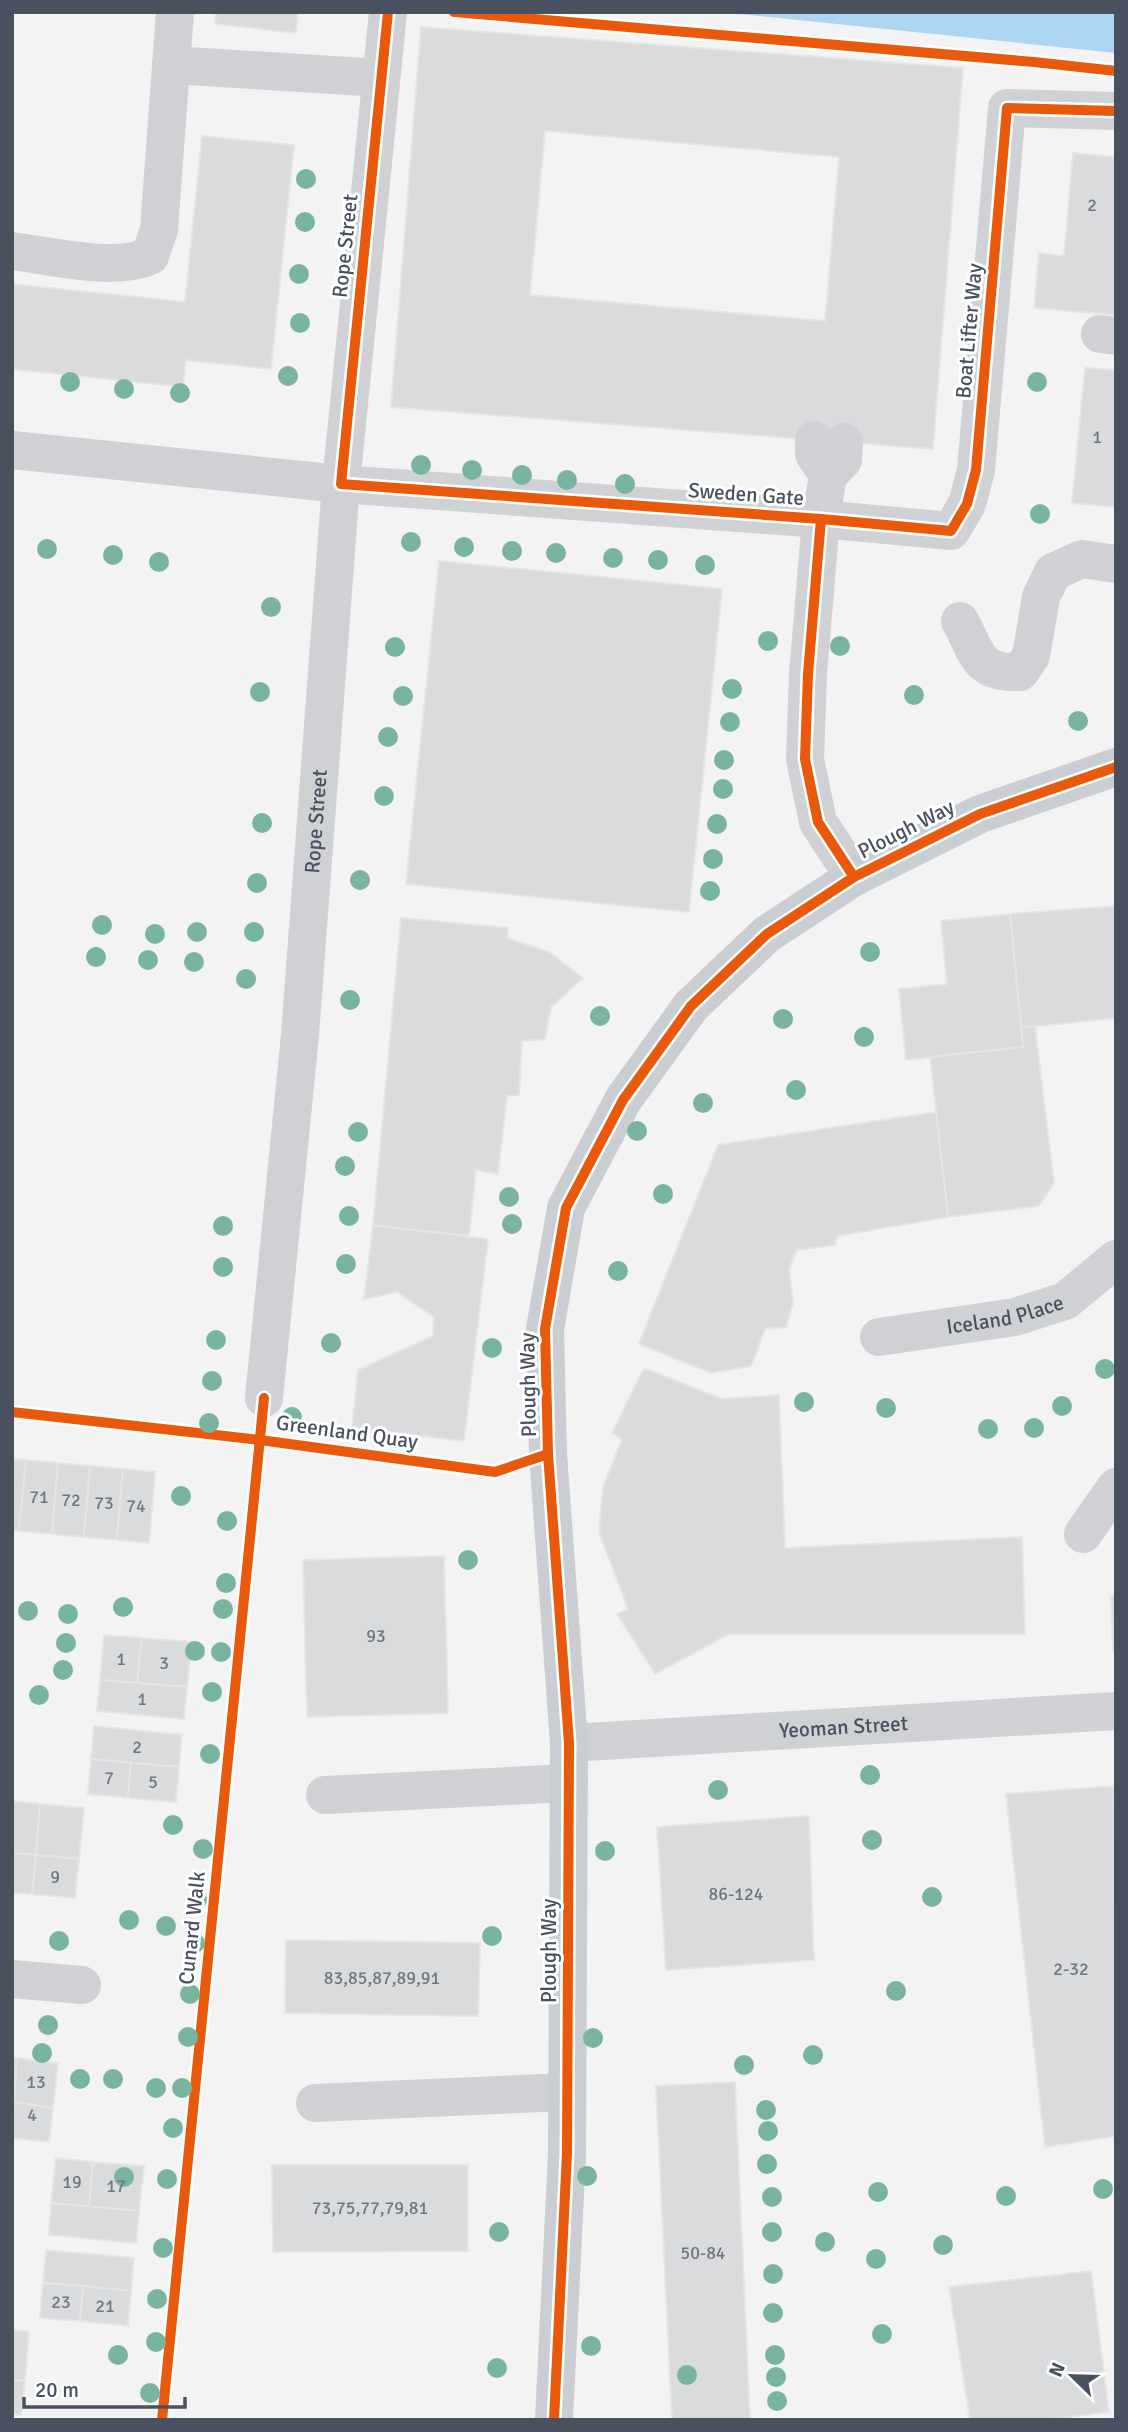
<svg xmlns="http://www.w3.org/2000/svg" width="1128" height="2432" font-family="Signika,sans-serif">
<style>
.water{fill:#acd6f1}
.building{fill:#dadbdd;stroke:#e5e5e6;stroke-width:2;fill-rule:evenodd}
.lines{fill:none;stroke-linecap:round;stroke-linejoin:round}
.minor{stroke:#cfd1d4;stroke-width:38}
.major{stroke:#cacdd2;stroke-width:38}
.cycleway-casing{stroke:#fff;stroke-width:15}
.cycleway{stroke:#e8590c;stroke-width:10}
.tree{fill:#79b4a1}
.labels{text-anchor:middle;stroke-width:6;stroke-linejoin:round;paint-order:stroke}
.number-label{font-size:18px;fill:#6f7581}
.street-label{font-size:21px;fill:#495161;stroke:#fff}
</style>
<rect width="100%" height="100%" fill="#f3f3f3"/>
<!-- water -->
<polygon class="water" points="720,12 1116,12 1116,53"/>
<!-- building -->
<g class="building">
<polygon points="216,12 298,12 296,33 215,24"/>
<path d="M 421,27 L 963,68 L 933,449 L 391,407 ZM 545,131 L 839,157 L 825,321 L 530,295 Z"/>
<polygon points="202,136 294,145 271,369 186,360 183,387 12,369 12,284 185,302"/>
<polygon points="1073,153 1116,157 1116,315 1034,308 1039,253 1064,256"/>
<polygon points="1085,368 1116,370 1116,507 1072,503"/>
<polygon points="439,561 722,589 689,912 406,884"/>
<polygon points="1116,906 1116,1018 1021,1028 1010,914"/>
<polygon points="1010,914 1023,1047 906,1060 899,989 947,984 941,921"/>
<polygon points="401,918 508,928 507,938 549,952 583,978 551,1007 545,1039 522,1041 519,1095 507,1096 498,1174 476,1170 469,1236 373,1225"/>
<polygon points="1035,1026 1054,1183 1039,1206 948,1217 930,1057 1023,1047 1021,1028"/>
<polygon points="936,1112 948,1217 837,1236 835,1245 797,1250 789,1269 793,1303 786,1327 765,1329 751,1366 711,1373 639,1344 718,1145"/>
<polygon points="373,1225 488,1239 464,1441 352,1428 358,1370 433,1336 434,1317 397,1292 364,1299"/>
<polygon points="644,1368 722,1399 779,1395 785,1548 1022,1537 1025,1634 729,1634 655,1674 617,1614 628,1609 599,1532 603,1487 622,1439 612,1433"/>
<polygon points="12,1459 26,1460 19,1531 12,1530"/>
<polygon points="26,1460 58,1463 52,1534 19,1531"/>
<polygon points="58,1463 90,1466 84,1537 52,1534"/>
<polygon points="90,1466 123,1469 117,1540 84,1537"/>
<polygon points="123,1469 155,1472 149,1543 117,1540"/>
<polygon points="444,1556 448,1713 307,1717 303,1560"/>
<polygon points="1111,1596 1116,1596 1116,1652 1113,1652"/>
<polygon points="104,1635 142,1638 137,1683 100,1680"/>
<polygon points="142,1638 192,1642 187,1687 137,1683"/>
<polygon points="100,1680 187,1687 184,1719 97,1711"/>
<polygon points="94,1726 182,1735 179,1767 91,1759"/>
<polygon points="91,1759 131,1763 128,1798 88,1794"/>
<polygon points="131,1763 179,1767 176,1802 128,1798"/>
<polygon points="1114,1786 1116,2136 1045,2147 1006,1794"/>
<polygon points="12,1801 40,1804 36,1855 12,1853"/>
<polygon points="40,1804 84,1808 79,1859 36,1855"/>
<polygon points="809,1816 814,1960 666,1970 657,1827"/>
<polygon points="12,1853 36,1855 32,1894 12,1893"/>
<polygon points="36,1855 79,1859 75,1898 32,1894"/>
<polygon points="286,1940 480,1943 478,2016 285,2013"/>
<polygon points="12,2058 17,2058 14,2102 12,2102"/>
<polygon points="17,2058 58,2063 53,2108 14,2102"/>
<polygon points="735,2082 750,2420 672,2420 656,2086"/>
<polygon points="14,2102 53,2108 49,2142 12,2138"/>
<polygon points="56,2158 93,2162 89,2207 51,2203"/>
<polygon points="93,2162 144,2166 139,2211 89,2207"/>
<polygon points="272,2165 468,2165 468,2251 273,2252"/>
<polygon points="51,2203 139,2211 136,2243 49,2235"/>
<polygon points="46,2250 134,2258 131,2291 43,2283"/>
<polygon points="1091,2271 1109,2412 1046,2420 970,2420 949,2287"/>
<polygon points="43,2283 83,2286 80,2321 40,2318"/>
<polygon points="83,2286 131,2291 128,2326 80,2321"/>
<polygon points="12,2330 29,2331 25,2381 12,2380"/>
<polygon points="12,2380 25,2381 21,2415 12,2414"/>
</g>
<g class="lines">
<!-- minor -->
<g class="minor">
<polyline points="171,65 381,78"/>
<path d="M 12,251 C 51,256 114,272 150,256 L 159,230 L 175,12"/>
<polyline points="1100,334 1116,336"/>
<polyline points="814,440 814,454 828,475"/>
<polyline points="844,442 843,460 828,475 821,519 808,674 805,759 818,822 854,877"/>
<polyline points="12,450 341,484 821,519 951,531 967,504 976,470 1007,108 1116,111"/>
<path d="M 960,621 C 978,654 977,674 1020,672 L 1031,656 L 1041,597 L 1053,572 L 1082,559 L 1116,564"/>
<path id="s1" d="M 879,1337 L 1015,1317 L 1065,1301 L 1116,1259"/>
<path id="s2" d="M 264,1398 L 300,1035 L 341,484 L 388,12"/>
<polyline points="1083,1534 1116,1487"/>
<path id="s3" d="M 569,1743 L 1116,1711"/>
<polyline points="325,1795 569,1783"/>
<polyline points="12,1979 82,1985"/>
<polyline points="315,2103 567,2092"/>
</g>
<!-- major -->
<polyline class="major" points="554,2420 567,2153 569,1743 548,1454 545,1329 566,1208 623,1100 691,1006 767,934 854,877 980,814 1116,767"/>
<!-- cycleway casing -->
<g class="cycleway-casing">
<g id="cycleway">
<polyline points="388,12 341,484 821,519 951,531 967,504 976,470 1007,108 1116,111"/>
<polyline points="454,12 1034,62 1116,71"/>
<polyline points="821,519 808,674 805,759 818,822 854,877"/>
<polyline points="12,1412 260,1440 495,1472 548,1454"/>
<polyline points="162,2420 264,1398"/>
<polyline points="554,2420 567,2153 569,1743 548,1454 545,1329 566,1208 623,1100 691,1006 767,934 854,877 980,814 1116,767"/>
</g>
</g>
<!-- cycleway -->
<use href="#cycleway" class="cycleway"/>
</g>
<!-- trees -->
<g class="tree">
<circle cx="306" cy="179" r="10"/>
<circle cx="305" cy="222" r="10"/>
<circle cx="299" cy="274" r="10"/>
<circle cx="300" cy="323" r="10"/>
<circle cx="288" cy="376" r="10"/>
<circle cx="70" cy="382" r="10"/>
<circle cx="1037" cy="382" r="10"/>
<circle cx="124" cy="389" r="10"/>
<circle cx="180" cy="393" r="10"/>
<circle cx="421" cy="465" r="10"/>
<circle cx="472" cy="470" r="10"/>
<circle cx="522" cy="475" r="10"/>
<circle cx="567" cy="480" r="10"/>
<circle cx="625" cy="484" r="10"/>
<circle cx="1040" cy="514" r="10"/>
<circle cx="411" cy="542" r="10"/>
<circle cx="464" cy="547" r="10"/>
<circle cx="47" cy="549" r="10"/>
<circle cx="512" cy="551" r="10"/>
<circle cx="556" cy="553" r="10"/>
<circle cx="113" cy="555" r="10"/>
<circle cx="613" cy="558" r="10"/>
<circle cx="658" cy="560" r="10"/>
<circle cx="159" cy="562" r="10"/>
<circle cx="705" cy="565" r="10"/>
<circle cx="271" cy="607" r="10"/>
<circle cx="768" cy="641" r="10"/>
<circle cx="840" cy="646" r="10"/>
<circle cx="395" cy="647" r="10"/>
<circle cx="732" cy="689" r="10"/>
<circle cx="260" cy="692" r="10"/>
<circle cx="914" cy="695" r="10"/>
<circle cx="403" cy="696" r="10"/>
<circle cx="1078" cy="721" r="10"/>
<circle cx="730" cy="722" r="10"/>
<circle cx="388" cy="737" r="10"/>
<circle cx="724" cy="760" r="10"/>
<circle cx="723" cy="789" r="10"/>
<circle cx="384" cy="796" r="10"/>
<circle cx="262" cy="823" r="10"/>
<circle cx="717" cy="824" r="10"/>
<circle cx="713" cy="859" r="10"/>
<circle cx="360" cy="880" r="10"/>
<circle cx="257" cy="883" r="10"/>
<circle cx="710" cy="891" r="10"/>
<circle cx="102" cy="925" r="10"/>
<circle cx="197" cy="932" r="10"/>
<circle cx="254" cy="932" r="10"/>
<circle cx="155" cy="934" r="10"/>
<circle cx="870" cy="952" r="10"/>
<circle cx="96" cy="957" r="10"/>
<circle cx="148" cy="960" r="10"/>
<circle cx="194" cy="962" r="10"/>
<circle cx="246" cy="979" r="10"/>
<circle cx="350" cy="1000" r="10"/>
<circle cx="600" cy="1016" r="10"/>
<circle cx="783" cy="1019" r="10"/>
<circle cx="864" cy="1037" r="10"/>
<circle cx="796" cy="1090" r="10"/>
<circle cx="703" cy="1103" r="10"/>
<circle cx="637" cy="1131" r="10"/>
<circle cx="358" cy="1132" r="10"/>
<circle cx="345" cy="1166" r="10"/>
<circle cx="663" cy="1194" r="10"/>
<circle cx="509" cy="1197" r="10"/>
<circle cx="349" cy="1216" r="10"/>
<circle cx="512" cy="1224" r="10"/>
<circle cx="223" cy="1226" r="10"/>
<circle cx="346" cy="1264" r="10"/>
<circle cx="223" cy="1267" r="10"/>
<circle cx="618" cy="1271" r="10"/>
<circle cx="216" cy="1340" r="10"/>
<circle cx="331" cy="1343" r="10"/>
<circle cx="492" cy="1348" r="10"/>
<circle cx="1105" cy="1369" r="10"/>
<circle cx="212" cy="1381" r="10"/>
<circle cx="804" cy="1402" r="10"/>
<circle cx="1062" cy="1406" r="10"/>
<circle cx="886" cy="1408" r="10"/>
<circle cx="292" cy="1417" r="10"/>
<circle cx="209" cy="1423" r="10"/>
<circle cx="1034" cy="1428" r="10"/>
<circle cx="988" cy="1429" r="10"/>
<circle cx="181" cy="1496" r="10"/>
<circle cx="227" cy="1521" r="10"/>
<circle cx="468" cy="1560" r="10"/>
<circle cx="226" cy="1583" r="10"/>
<circle cx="123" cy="1607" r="10"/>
<circle cx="223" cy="1609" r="10"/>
<circle cx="28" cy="1611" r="10"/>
<circle cx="68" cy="1614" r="10"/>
<circle cx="66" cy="1643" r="10"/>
<circle cx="195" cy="1651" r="10"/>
<circle cx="221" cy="1652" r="10"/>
<circle cx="63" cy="1670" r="10"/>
<circle cx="212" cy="1692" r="10"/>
<circle cx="39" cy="1695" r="10"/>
<circle cx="210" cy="1754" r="10"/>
<circle cx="870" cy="1775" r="10"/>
<circle cx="718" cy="1790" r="10"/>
<circle cx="173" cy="1825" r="10"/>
<circle cx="872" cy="1840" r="10"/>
<circle cx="203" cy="1849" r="10"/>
<circle cx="605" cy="1851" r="10"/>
<circle cx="932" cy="1897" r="10"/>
<circle cx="197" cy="1899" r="10"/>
<circle cx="129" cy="1920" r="10"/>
<circle cx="166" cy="1926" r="10"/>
<circle cx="492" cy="1936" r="10"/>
<circle cx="59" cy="1941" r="10"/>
<circle cx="195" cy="1943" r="10"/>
<circle cx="896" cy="1991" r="10"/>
<circle cx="190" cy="1994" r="10"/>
<circle cx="48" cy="2025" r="10"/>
<circle cx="188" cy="2037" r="10"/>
<circle cx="593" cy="2038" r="10"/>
<circle cx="42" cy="2053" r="10"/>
<circle cx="813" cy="2055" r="10"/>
<circle cx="744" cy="2065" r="10"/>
<circle cx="80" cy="2079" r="10"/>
<circle cx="113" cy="2079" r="10"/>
<circle cx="156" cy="2088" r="10"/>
<circle cx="182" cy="2088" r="10"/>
<circle cx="766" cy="2110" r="10"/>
<circle cx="173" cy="2128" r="10"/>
<circle cx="768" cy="2131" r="10"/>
<circle cx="767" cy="2164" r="10"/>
<circle cx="587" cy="2176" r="10"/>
<circle cx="124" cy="2177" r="10"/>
<circle cx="167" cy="2179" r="10"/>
<circle cx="1103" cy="2189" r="10"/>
<circle cx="878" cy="2192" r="10"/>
<circle cx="1006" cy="2196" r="10"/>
<circle cx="772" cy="2197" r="10"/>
<circle cx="499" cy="2232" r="10"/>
<circle cx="772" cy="2232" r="10"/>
<circle cx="825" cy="2242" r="10"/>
<circle cx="943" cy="2245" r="10"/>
<circle cx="163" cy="2248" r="10"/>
<circle cx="876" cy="2259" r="10"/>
<circle cx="773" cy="2274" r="10"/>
<circle cx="157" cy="2299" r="10"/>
<circle cx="773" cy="2313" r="10"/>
<circle cx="882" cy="2334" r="10"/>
<circle cx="156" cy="2342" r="10"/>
<circle cx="591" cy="2346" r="10"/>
<circle cx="118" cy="2355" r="10"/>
<circle cx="775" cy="2355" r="10"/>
<circle cx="497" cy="2368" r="10"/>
<circle cx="687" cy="2375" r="10"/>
<circle cx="776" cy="2377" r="10"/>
<circle cx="150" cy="2393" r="10"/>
<circle cx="777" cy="2401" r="10"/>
</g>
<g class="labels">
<!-- number labels -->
<g class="number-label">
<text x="1092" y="211">2</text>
<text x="1097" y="443">1</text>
<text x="39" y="1503">71</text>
<text x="71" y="1506">72</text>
<text x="104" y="1509">73</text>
<text x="136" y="1512">74</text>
<text x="376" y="1642">93</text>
<text x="121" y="1665">1</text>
<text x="164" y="1669">3</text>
<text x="142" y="1705">1</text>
<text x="137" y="1753">2</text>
<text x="109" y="1784">7</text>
<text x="153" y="1788">5</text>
<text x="55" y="1883">9</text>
<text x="736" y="1900">86-124</text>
<text x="1071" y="1975">2-32</text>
<text x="382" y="1984">83,85,87,89,91</text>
<text x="36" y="2088">13</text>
<text x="32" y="2121">4</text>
<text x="72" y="2188">19</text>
<text x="116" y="2192">17</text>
<text x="370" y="2214">73,75,77,79,81</text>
<text x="703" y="2259">50-84</text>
<text x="61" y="2308">23</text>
<text x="105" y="2312">21</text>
</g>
<!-- street labels -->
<g class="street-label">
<text transform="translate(345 246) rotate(-84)" y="7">Rope Street</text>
<text transform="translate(969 331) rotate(-85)" y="7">Boat Lifter Way</text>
<text transform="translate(746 494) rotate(4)" y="7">Sweden Gate</text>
<text dy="7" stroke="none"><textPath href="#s2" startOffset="579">Rope Street</textPath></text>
<text transform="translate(906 829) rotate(-27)" y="7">Plough Way</text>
<text dy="7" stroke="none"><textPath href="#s1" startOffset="128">Iceland Place</textPath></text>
<text transform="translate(528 1385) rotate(-91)" y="7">Plough Way</text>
<text transform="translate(347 1432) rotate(8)" y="7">Greenland Quay</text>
<text dy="7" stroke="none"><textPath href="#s3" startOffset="275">Yeoman Street</textPath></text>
<text transform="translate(192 1928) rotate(-84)" y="7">Cunard Walk</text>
<text transform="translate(549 1951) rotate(-90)" y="7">Plough Way</text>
</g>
</g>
<!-- border -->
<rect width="1128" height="2432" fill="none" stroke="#495161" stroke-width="28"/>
<!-- north arrow -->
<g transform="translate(1072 2376) rotate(293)" stroke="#ffffff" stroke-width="5" paint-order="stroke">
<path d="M0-5L12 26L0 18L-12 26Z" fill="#495161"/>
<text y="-10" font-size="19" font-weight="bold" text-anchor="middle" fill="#495161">N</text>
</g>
<!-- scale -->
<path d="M24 2397v10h161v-10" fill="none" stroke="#495161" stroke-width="3.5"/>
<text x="35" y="2397" font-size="21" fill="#495161" stroke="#ffffff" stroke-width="5" paint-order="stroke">20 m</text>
</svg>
